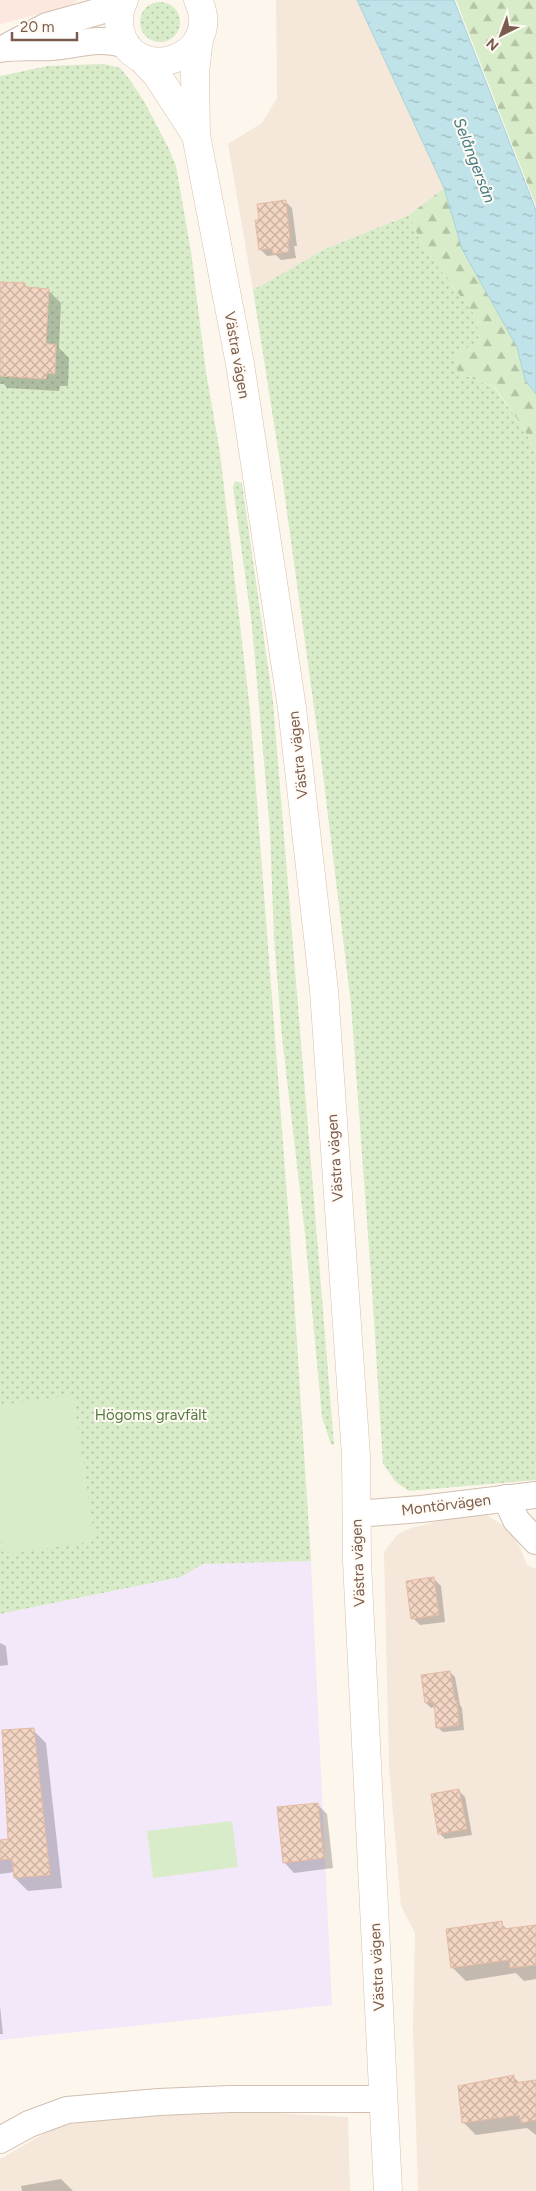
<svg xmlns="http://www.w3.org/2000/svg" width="536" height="2191" font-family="Figtree,sans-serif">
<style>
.residential{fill:#f5e8da}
.commercial{fill:#fde8e0}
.education{fill:#f3e8fa}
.grass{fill:url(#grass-dots)}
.forest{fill:url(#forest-firs)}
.garden{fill:#d8ecc9}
.water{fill:url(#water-ripples);stroke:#a5d3da}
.shadow{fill:#0003}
.building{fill:url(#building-cross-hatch);stroke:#e6bba3}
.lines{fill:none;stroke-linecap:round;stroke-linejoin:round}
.street-casing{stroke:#d1beb0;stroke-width:28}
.secondary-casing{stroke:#d6c0b0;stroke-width:29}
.street{stroke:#fff;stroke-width:26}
.secondary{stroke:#fff;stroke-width:28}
.labels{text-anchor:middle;stroke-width:4;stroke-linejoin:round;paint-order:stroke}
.street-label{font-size:15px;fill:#7a5c4d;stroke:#fffaf3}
.park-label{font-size:15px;fill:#537a41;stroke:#fffaf3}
.water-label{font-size:16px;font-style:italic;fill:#437c86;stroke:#fffaf3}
</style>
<defs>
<pattern id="grass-dots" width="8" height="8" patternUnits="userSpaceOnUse" patternTransform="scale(1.25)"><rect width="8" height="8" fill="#d8ecc9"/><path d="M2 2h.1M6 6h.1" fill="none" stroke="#b4c2a5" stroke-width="1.8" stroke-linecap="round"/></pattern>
<pattern id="forest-firs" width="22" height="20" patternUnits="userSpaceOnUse" patternTransform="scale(1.25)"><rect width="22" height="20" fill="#d8ecc9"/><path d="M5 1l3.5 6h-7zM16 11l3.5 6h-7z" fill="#b4c2a5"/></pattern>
<pattern id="water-ripples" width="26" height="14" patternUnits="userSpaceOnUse" patternTransform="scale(1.25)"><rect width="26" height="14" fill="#bfe3e8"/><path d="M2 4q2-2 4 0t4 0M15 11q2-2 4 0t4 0" fill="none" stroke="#a0bbbe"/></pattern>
<pattern id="building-cross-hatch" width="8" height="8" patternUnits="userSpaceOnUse" patternTransform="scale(1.25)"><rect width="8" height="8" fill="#f3d5c3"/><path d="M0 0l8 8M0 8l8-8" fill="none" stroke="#cab0a1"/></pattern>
</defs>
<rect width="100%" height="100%" fill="#fdf6ec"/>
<!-- residential -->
<g class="residential">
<polygon points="276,0 357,0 444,188 409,215 325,249 253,290 228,144 262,123 277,98"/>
<polygon points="473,1513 487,1515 507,1528 519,1545 527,1565 536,1569 536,2191 418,2191 413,2029 415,1933 401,1906 389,1767 384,1552 397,1535 411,1528"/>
<polygon points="233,2111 348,2117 350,2191 0,2191 0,2159 59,2125 108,2115"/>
</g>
<!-- commercial -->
<polygon class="commercial" points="0,0 78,0 67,7 0,24"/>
<!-- education -->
<polygon class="education" points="311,1561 332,2005 0,2040 0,1614 181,1577 203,1564"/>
<!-- grass -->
<g class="grass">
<circle cx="160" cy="22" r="20"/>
<polygon points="104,64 120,68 130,80 145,103 169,149 176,166 191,252 206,372 220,453 250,710 290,1235 311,1561 203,1564 181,1577 0,1614 0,76 48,66"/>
<polygon points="409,215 423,247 477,318 479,342 458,373 494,387 524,429 536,453 536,1480 409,1491 396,1482 383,1464 372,1289 351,1004 320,750 280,462 253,290 325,249"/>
<polygon points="235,481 242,483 273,702 334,1445 331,1444 322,1417 305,1234 282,1037 274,938 270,831 252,626 233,487"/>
</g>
<!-- forest -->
<g class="forest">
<polygon points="456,0 536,0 536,206"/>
<polygon points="444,188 462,249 517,347 525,380 536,394 536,453 524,429 495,387 458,373 454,354 479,342 477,318 423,247 409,215"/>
</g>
<!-- garden -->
<g class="garden">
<polygon points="73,1395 95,1541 4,1555 0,1528 0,1405"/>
<polygon points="232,1821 238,1867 153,1878 147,1831"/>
</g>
<!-- water -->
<polygon class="water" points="357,0 454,0 536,210 536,394 525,380 517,347 462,249 444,188"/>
<!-- shadow -->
<g class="shadow">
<polygon points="285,201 292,208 297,246 294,246 296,258 281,260 276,255 267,256 260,249 260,221"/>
<polygon points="0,283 24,284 29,289 48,290 61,303 59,348 69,358 68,386 60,386 59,391 7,388 4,384 0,384"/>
<polygon points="434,1579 441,1586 445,1622 420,1625 413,1618"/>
<polygon points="0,1643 6,1646 8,1665 0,1666"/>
<polygon points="450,1672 455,1677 460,1705 462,1708 464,1730 443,1732 437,1727 435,1707 431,1708 426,1703"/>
<polygon points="33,1730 46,1743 62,1888 28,1891 15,1878 15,1872 0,1874 0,1841 10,1840"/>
<polygon points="459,1791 465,1797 472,1835 445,1839 439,1833"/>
<polygon points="317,1804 327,1814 333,1868 294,1873 284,1862"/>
<polygon points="501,1923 508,1930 536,1926 536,1979 524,1981 516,1973 466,1981 453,1968"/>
<polygon points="0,2006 3,2034 0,2034"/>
<polygon points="513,2077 520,2083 536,2081 536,2135 527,2128 476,2135 463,2122"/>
<polygon points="61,2179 73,2191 22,2191 21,2186"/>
</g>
<!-- building -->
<g class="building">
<polygon points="286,200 290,239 288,240 289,252 273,254 272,248 259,250 255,220 259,220 257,204"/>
<polygon points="0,282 25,283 25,287 49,289 46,344 56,344 55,374 47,373 46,379 0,376"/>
<polygon points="434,1577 439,1615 411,1619 406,1581"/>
<polygon points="450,1671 455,1701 457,1701 459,1725 436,1728 434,1702 425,1703 421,1675"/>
<polygon points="34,1728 50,1875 14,1878 12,1859 0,1860 0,1840 8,1839 2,1730"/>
<polygon points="459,1789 467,1829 438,1834 431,1794"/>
<polygon points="318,1803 324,1858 283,1863 277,1807"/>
<polygon points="502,1921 503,1929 536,1925 536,1965 510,1968 509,1960 451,1968 446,1929"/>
<polygon points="514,2075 514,2083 536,2080 536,2120 521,2123 519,2115 462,2123 458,2086"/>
</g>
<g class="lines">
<!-- street casing -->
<g class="street-casing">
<g id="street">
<polyline points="10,45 47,26 97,12 122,3"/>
<path d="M 0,49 C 16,46 34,48 51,47 C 82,45 93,36 127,45"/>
<polyline points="506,1498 516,1520 536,1541"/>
<polyline points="356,1514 421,1509 536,1495"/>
<polyline points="0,2140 29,2124 67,2110 159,2102 230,2099 384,2099"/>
</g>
</g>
<!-- secondary casing -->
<g class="secondary-casing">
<g id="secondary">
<path d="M 124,0 C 119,9 118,20 120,30 C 132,88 226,59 198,0"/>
<polyline points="199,38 195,72 196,135 240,364 292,708 324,990 356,1456 357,1561 388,2191"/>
<polyline points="140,57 157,75 196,135"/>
</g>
</g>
<!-- street -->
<use href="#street" class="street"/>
<!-- secondary -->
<use href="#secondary" class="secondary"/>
</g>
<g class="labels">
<!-- street labels -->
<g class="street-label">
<text transform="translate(237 355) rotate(80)" y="5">Västra vägen</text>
<text transform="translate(298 755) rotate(-96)" y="5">Västra vägen</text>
<text transform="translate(335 1158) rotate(-94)" y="5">Västra vägen</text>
<text transform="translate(446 1505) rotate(-7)" y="5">Montörvägen</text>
<text transform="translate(358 1563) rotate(-92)" y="5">Västra vägen</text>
<text transform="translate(377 1967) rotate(-93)" y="5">Västra vägen</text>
</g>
<!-- park labels -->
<g class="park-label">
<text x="151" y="1420">Högoms gravfält</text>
</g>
<!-- water labels -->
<g class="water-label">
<text transform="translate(475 160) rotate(69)" y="6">Selångersån</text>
</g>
</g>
<!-- north arrow -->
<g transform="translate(501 35) rotate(222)" stroke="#fffaf3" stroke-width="4" paint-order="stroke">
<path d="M0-4L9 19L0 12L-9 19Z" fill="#7a5c4d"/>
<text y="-8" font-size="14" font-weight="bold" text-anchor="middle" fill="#7a5c4d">N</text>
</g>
<!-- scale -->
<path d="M12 32v8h65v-8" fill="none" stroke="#7a5c4d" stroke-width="2.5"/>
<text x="20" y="32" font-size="15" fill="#7a5c4d" stroke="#fffaf3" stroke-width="4" paint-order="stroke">20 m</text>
</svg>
